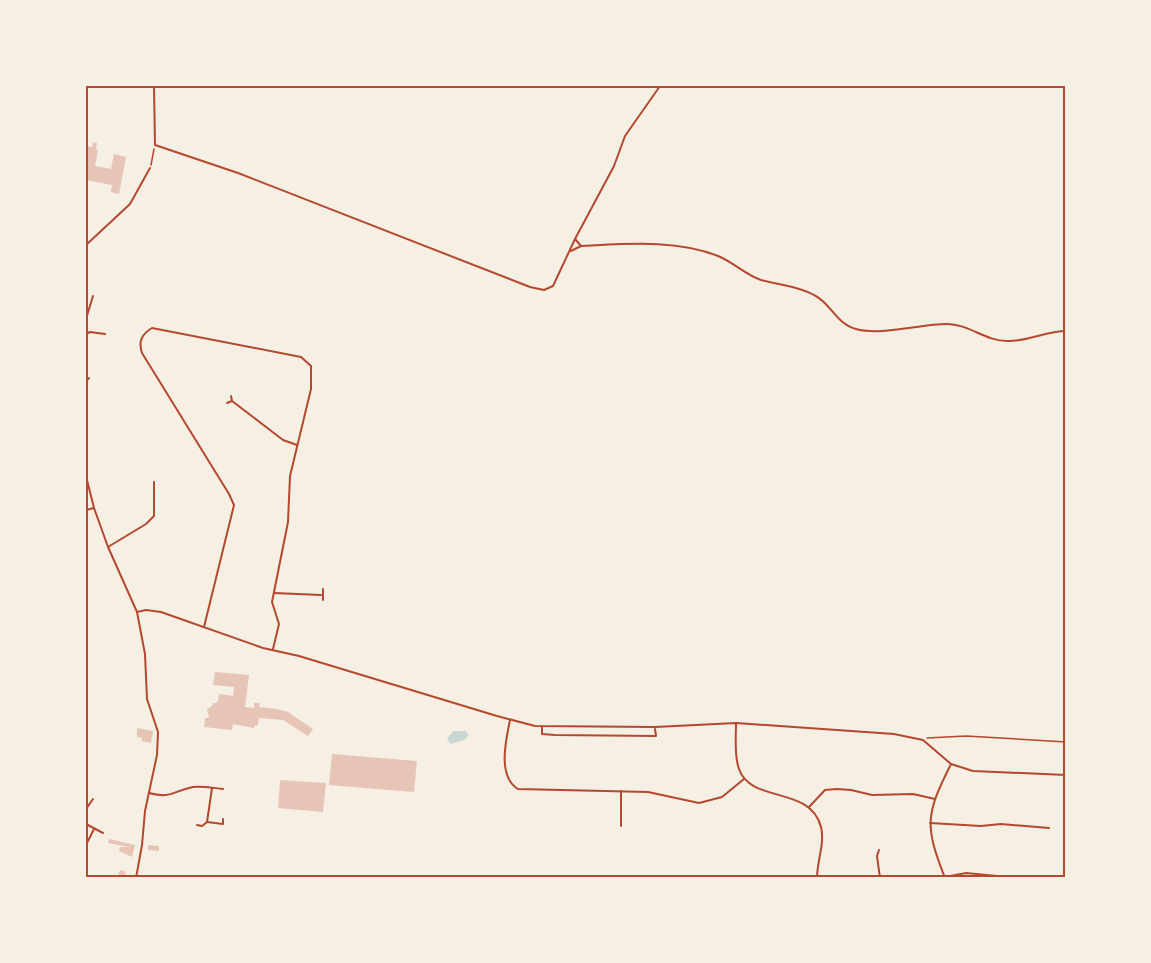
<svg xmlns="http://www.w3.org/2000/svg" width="1151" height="963" font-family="Poppins,sans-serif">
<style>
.water{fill:#c9d6d2}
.building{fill:#e6c5b7}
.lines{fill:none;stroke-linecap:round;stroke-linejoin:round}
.path{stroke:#b5482f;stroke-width:1.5}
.minor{stroke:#b5482f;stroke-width:2}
.neatline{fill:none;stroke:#b5482f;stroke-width:2}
</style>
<rect width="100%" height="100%" fill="#f6efe4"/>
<!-- water -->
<polygon class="water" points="453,731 465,731 469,735 464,740 451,744 447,739"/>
<!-- building -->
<g class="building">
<polygon points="93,142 97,143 96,149 98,150 95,166 111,169 114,154 126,157 119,194 111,192 112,185 86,180 86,146 92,147"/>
<polygon points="215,672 249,675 245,707 254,708 254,703 260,703 259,707 277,709 288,712 313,729 308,736 283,720 259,718 258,725 254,726 254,728 233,724 232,730 204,727 205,718 209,718 207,709 212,706 213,703 216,703 218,701 219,694 233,696 234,687 213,685"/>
<polygon points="137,728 153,731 151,743 142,741 142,738 137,737"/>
<polygon points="332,754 417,761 414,792 329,785"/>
<polygon points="280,780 326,783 323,812 278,808"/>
<polygon points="109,839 135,845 132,857 119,851 120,847 128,847 108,843"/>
<polygon points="148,845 159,846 159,851 148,850"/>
<circle cx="122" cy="874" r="3.5"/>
</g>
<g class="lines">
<!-- path -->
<g class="path">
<polyline points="151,165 154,149"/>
<polyline points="927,738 966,736 1066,742"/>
</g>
<!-- minor -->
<g class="minor">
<polyline points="154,86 155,145 238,173 530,287 544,290 553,286 575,239 614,166 625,136 660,86"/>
<path d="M 575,239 L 581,246 C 625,244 676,239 718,256 C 733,262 746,275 761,280 C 779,285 798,286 814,295 C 831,303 836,324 856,329 C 880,336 920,324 947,324 C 969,324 985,341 1007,341 C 1027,342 1046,331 1066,331"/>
<polyline points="86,245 130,204 150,168"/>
<polyline points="571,251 581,246"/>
<polyline points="86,319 93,296"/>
<polyline points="86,334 90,332 105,334"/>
<polyline points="86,390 86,382 89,378"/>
<polyline points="232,401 283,440 297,445"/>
<polyline points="227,403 232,401 231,396"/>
<polyline points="86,476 94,508 108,547 137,612 145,654 147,699 158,732 157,755 145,811 142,845 136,878"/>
<polyline points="86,510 94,508"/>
<polyline points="108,547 146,524 154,516 154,482"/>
<polyline points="86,581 87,586"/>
<polyline points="274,593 321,595"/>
<polyline points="323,600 323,589"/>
<polyline points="137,612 146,610 161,612 263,648 299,656 497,716 535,726 655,727 736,723 894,734 923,740 951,764 973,771 1066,775"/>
<path d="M 204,627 L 234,505 L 229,494 L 142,353 C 138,341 142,334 152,328 L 301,357 L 311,366 L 311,389 L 290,476 L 288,522 L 272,602 L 279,624 L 273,649"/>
<path d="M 510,720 C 506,740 497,776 518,789 L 648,792 L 699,803 L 722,797 L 744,779"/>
<path d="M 736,723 C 736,737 734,756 739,769 C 751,804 810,785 821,827 C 825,843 817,861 817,878"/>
<polyline points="542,727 542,734 555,735 656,736 655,729"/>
<path d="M 149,793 C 172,799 172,791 193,787 C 203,786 213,788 223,789"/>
<polyline points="809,807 825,790 837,789 851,790 872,795 913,794 935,799"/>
<polyline points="86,809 93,799"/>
<polyline points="207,822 223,824 223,819"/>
<polyline points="930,823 981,826 1001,824 1049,828"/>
<polyline points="86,824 103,833"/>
<polyline points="197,825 202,826 207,822 212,788"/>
<polyline points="621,826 621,791"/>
<polyline points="86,845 94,829"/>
<polyline points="879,850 877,856 880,878"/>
<polyline points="945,877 966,873 1019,878"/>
<path d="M 945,878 C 924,825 926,814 951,764"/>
</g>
</g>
<!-- border -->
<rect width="1151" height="963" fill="none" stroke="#f6efe4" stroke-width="174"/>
<rect x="87" y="87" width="977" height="789" class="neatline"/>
</svg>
